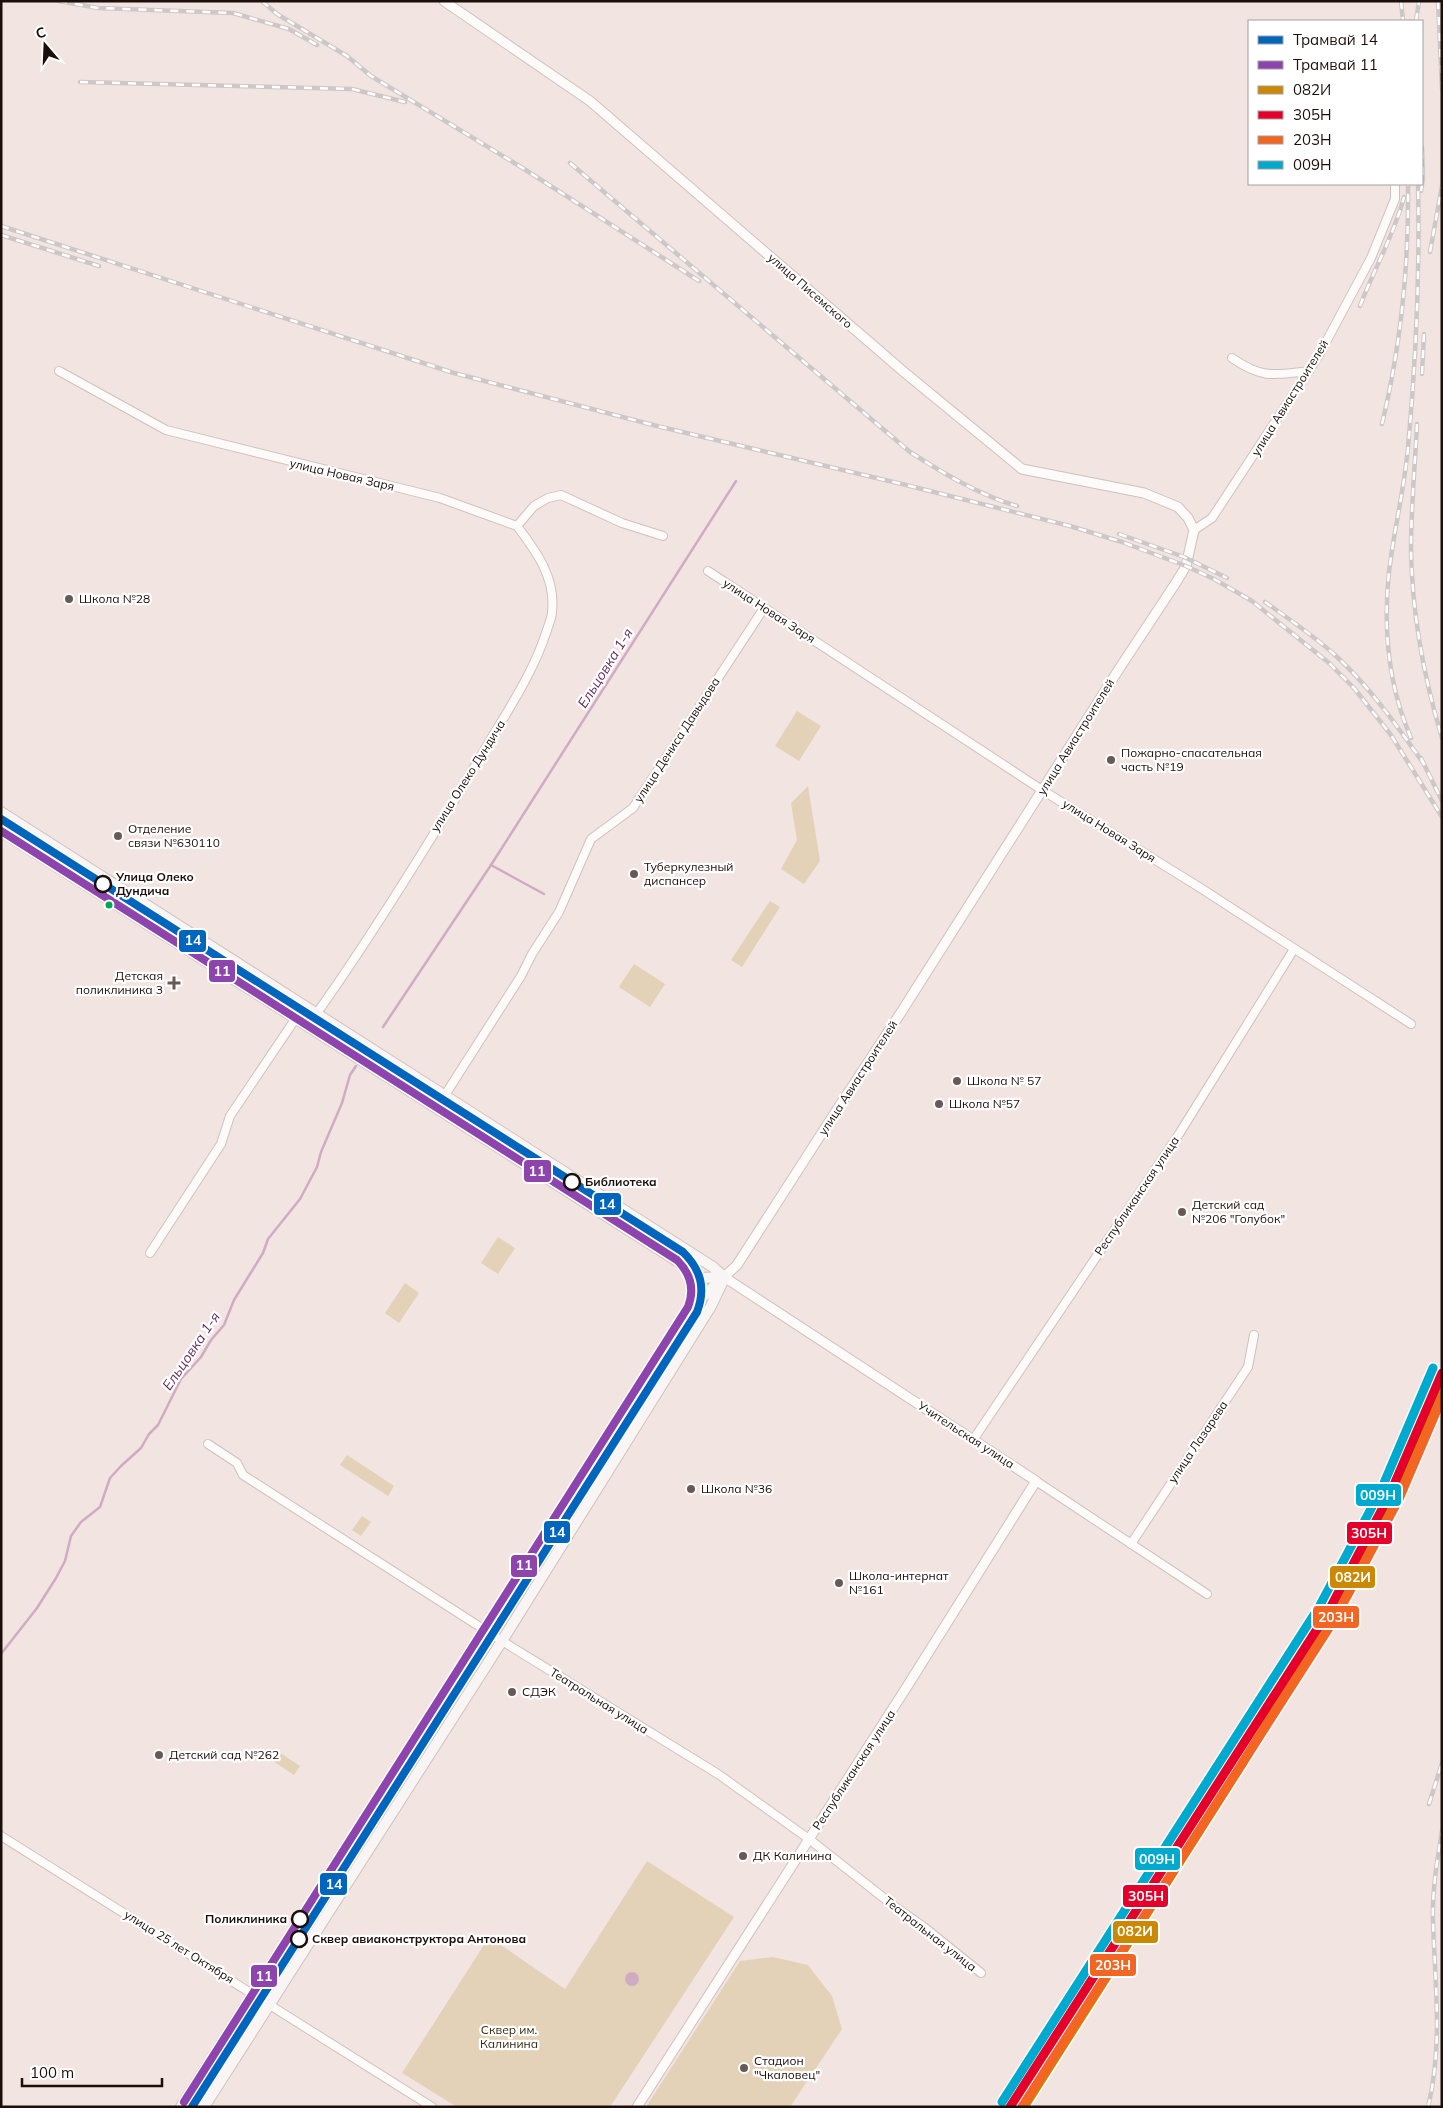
<svg xmlns="http://www.w3.org/2000/svg" width="1443" height="2108" font-family="Mulish,sans-serif">
<style>
.green{fill:#e3d2b8}
.water{fill:#d0abc4}
.lines{fill:none;stroke-linecap:round;stroke-linejoin:round}
.stream{stroke:#d0abc4;stroke-width:2.5}
.minor-casing{stroke:#cfc1be;stroke-width:10}
.tertiary-casing{stroke:#cfc1be;stroke-width:11}
.secondary-casing{stroke:#cfc1be;stroke-width:12}
.minor{stroke:#fdfbfa;stroke-width:8}
.tertiary{stroke:#fdfbfa;stroke-width:9}
.secondary{stroke:#faf5f5;stroke-width:10}
.rail-casing{stroke:#cdc8c7;stroke-width:4.5}
.rail{stroke:#fff;stroke-width:2.5;stroke-dasharray:8;stroke-linecap:butt}
.rail-1-casing{stroke:#fff;stroke-width:12}
.rail-2-casing{stroke:#fff;stroke-width:12}
.rail-3-casing{stroke:#fff;stroke-width:12}
.rail-4-casing{stroke:#fff;stroke-width:12}
.rail-1{stroke:#cb8802;stroke-width:9}
.rail-2{stroke:#e4002b;stroke-width:9}
.rail-3{stroke:#f26522;stroke-width:9}
.rail-4{stroke:#00a9ce;stroke-width:9}
.tram-1-casing{stroke:#fff;stroke-width:11}
.tram-2-casing{stroke:#fff;stroke-width:11}
.tram-1{stroke:#0065bd;stroke-width:8}
.tram-2{stroke:#8e44ad;stroke-width:8}
.poi-dot{fill:#675956;stroke:#fff;stroke-width:2}
.stop-dot{fill:#fff;stroke:#1c0e0b;stroke-width:2.5}
.bus-dot{fill:#00a651;stroke:#fff;stroke-width:2}
.labels{text-anchor:middle;stroke-width:4.5;stroke-linejoin:round;paint-order:stroke}
.street-label{font-size:12px;fill:#1c0e0b;stroke:#fff}
.poi-label{font-size:12px;fill:#1c0e0b;stroke:#fff;text-anchor:start}
.stop-label{font-size:12px;font-weight:bold;fill:#1c0e0b;stroke:#fff;text-anchor:start}
.park-label{font-size:12px;fill:#342a10;stroke:#fff}
.water-label{font-size:14px;font-style:italic;fill:#652b5b;stroke:#fff}
.line-badge{stroke:#fff;stroke-width:2}
.badge-label{font-size:14px;text-anchor:middle;font-weight:bold;fill:#fff}
</style>
<rect width="100%" height="100%" fill="#f2e4e1"/>
<!-- green -->
<g class="green">
<polygon points="797,711 821,726 799,761 775,746"/>
<polygon points="808,786 820,861 804,884 781,869 797,840 791,803"/>
<polygon points="770,901 780,907 742,967 731,960"/>
<polygon points="634,964 665,984 650,1007 619,987"/>
<polygon points="498,1237 515,1248 498,1274 481,1263"/>
<polygon points="405,1283 419,1293 399,1323 385,1313"/>
<polygon points="347,1455 394,1486 388,1496 340,1465"/>
<polygon points="362,1516 371,1522 361,1536 352,1530"/>
<polygon points="273,1748 300,1766 294,1775 267,1757"/>
<polygon points="647,1861 734,1917 610,2107 457,2107 402,2073 489,1937 565,1989"/>
<polygon points="773,1957 808,1965 832,1996 842,2029 790,2107 646,2107 740,1961"/>
</g>
<!-- water -->
<circle class="water" cx="632" cy="1979" r="7"/>
<g class="lines">
<!-- stream -->
<g class="stream">
<polyline points="491,865 736,481"/>
<polyline points="383,1027 491,865 544,894"/>
<polyline points="1,1654 37,1608 56,1578 65,1561 71,1536 81,1522 100,1507 110,1478 121,1466 141,1448 149,1434 158,1425 181,1379 201,1357 211,1340 224,1325 234,1300 263,1253 268,1239 300,1199 317,1167 321,1152 342,1103 350,1075 356,1066"/>
</g>
<!-- minor casing -->
<g class="minor-casing">
<g id="minor">
<path d="M 1232,358 C 1262,379 1274,375 1309,371"/>
<polyline points="59,371 166,430 440,498 517,526"/>
<polyline points="517,526 534,506 548,498 561,495 622,523 663,536"/>
<polyline points="1194,530 1212,518 1319,355 1371,258 1395,199 1395,184"/>
<polyline points="708,571 1042,790 1199,887 1411,1024"/>
<path d="M 317,1013 C 378,927 434,835 488,744 C 510,707 534,671 547,630 C 549,624 552,617 552,612 C 556,578 536,551 517,526"/>
<polyline points="445,1095 521,976 532,954 559,912 591,839 633,808 764,608"/>
<polyline points="150,1253 221,1144 230,1116 304,1006"/>
<polyline points="973,1440 1179,1134 1294,949"/>
<polyline points="208,1444 237,1463 243,1475 502,1641 718,1774 809,1839 894,1906 924,1927 981,1973"/>
<polyline points="1036,1481 1207,1594"/>
<polyline points="1131,1544 1248,1367 1254,1335"/>
<polyline points="1,1836 432,2107"/>
</g>
</g>
<!-- tertiary casing -->
<g class="tertiary-casing">
<polyline id="tertiary" points="444,1 590,101 904,372 1022,469 1144,493 1178,507 1188,518 1194,530 1186,566 1177,581 1119,669 900,1014 838,1108 737,1265 724,1277 1036,1481 908,1685 637,2107"/>
</g>
<!-- secondary casing -->
<g class="secondary-casing">
<g id="secondary">
<polyline points="1,812 713,1267 724,1277"/>
<path d="M 1,831 L 685,1266 C 698,1281 697,1288 691,1306"/>
<polyline points="691,1274 701,1278 724,1277"/>
<polyline points="181,2107 690,1309 724,1277"/>
<polyline points="204,2107 502,1641 711,1306 722,1283"/>
</g>
</g>
<!-- minor -->
<use href="#minor" class="minor"/>
<!-- tertiary -->
<use href="#tertiary" class="tertiary"/>
<!-- secondary -->
<use href="#secondary" class="secondary"/>
<!-- rail casing -->
<g class="rail-casing">
<g id="rail">
<polyline points="59,1 98,8 233,13 289,29 317,45"/>
<polyline points="262,1 277,14 347,56 371,76 521,167 699,281"/>
<polyline points="1401,1 1403,21"/>
<polyline points="1438,1 1442,89"/>
<polyline points="1416,21 1419,1"/>
<polyline points="80,82 352,89 405,102"/>
<path d="M 570,163 L 910,452 C 943,473 979,495 1017,506"/>
<polyline points="1421,191 1423,178 1422,147"/>
<polyline points="1,226 454,373 657,426 906,485 1070,526 1122,542 1186,566 1214,579 1252,601 1329,663 1354,688 1391,735 1442,817"/>
<polyline points="1,235 99,266"/>
<polyline points="1430,252 1442,186"/>
<path d="M 1360,306 C 1374,269 1394,235 1404,197"/>
<polyline points="1422,374 1424,334"/>
<path d="M 1382,424 C 1401,345 1409,265 1408,184"/>
<path d="M 1417,424 C 1415,466 1411,508 1411,550 C 1412,613 1424,678 1442,738"/>
<polyline points="1119,534 1184,557 1227,578"/>
<path d="M 1265,602 C 1289,619 1314,636 1335,655 C 1370,687 1397,726 1424,764"/>
<path d="M 1411,738 C 1388,685 1383,629 1389,572 C 1394,530 1404,490 1408,448 C 1416,360 1420,272 1418,184"/>
<polyline points="1421,758 1442,801"/>
<polyline points="1429,1804 1442,1763"/>
<path d="M 1428,2107 C 1443,2047 1435,1983 1433,1922 C 1432,1891 1437,1861 1442,1831"/>
</g>
</g>
<!-- rail -->
<use href="#rail" class="rail"/>
<!-- rail-1 casing -->
<g class="rail-1-casing">
<polyline id="rail-1" points="1024,2107 1242,1764 1333,1615 1395,1496 1442,1390"/>
</g>
<!-- rail-2 casing -->
<g class="rail-2-casing">
<polyline id="rail-2" points="1010,2107 1328,1612 1390,1494 1442,1373"/>
</g>
<!-- rail-3 casing -->
<g class="rail-3-casing">
<polyline id="rail-3" points="1022,2107 1336,1617 1399,1499 1442,1398"/>
</g>
<!-- rail-4 casing -->
<g class="rail-4-casing">
<polyline id="rail-4" points="1002,2102 1319,1607 1381,1490 1433,1368"/>
</g>
<!-- rail-1 -->
<use href="#rail-1" class="rail-1"/>
<!-- rail-2 -->
<use href="#rail-2" class="rail-2"/>
<!-- rail-3 -->
<use href="#rail-3" class="rail-3"/>
<!-- rail-4 -->
<use href="#rail-4" class="rail-4"/>
<!-- tram-1 casing -->
<g class="tram-1-casing">
<path id="tram-1" d="M 1,819 L 683,1252 C 701,1270 706,1288 697,1312 L 192,2107"/>
</g>
<!-- tram-2 casing -->
<g class="tram-2-casing">
<path id="tram-2" d="M 1,831 L 677,1260 C 691,1274 695,1289 688,1307 L 184,2102"/>
</g>
<!-- tram-1 -->
<use href="#tram-1" class="tram-1"/>
<!-- tram-2 -->
<use href="#tram-2" class="tram-2"/>
</g>
<!-- markers -->
<g class="poi-dot">
<circle cx="69" cy="599" r="5"/>
<circle cx="1111" cy="760" r="5"/>
<circle cx="118" cy="836" r="5"/>
<circle cx="634" cy="874" r="5"/>
<path d="M171.5 975.5h5v5h5v5h-5v5h-5v-5h-5v-5h5z"/>
<circle cx="957" cy="1081" r="5"/>
<circle cx="939" cy="1104" r="5"/>
<circle cx="1182" cy="1212" r="5"/>
<circle cx="691" cy="1489" r="5"/>
<circle cx="839" cy="1583" r="5"/>
<circle cx="512" cy="1692" r="5"/>
<circle cx="159" cy="1755" r="5"/>
<circle cx="743" cy="1856" r="5"/>
<circle cx="744" cy="2068" r="5"/>
</g>
<g class="stop-dot">
<circle cx="103" cy="884" r="8"/>
<circle cx="572" cy="1182" r="8"/>
<circle cx="300" cy="1919" r="8"/>
<circle cx="299" cy="1939" r="8"/>
</g>
<circle class="bus-dot" cx="109" cy="905" r="4.5"/>
<g class="labels">
<!-- street labels -->
<g class="street-label">
<text transform="translate(810 291) rotate(41)" y="4">улица Писемского</text>
<text transform="translate(1290 398) rotate(-58)" y="4">улица Авиастроителей</text>
<text transform="translate(342 475) rotate(13)" y="4">улица Новая Заря</text>
<text transform="translate(769 611) rotate(33)" y="4">улица Новая Заря</text>
<text transform="translate(1076 737) rotate(-58)" y="4">улица Авиастроителей</text>
<text transform="translate(677 740) rotate(-57)" y="4">улица Дениса Давыдова</text>
<text transform="translate(468 776) rotate(-58)" y="4">улица Олеко Дундича</text>
<text transform="translate(1109 831) rotate(32)" y="4">улица Новая Заря</text>
<text transform="translate(858 1078) rotate(-57)" y="4">улица Авиастроителей</text>
<text transform="translate(1137 1196) rotate(-56)" y="4">Республиканская улица</text>
<text transform="translate(966 1435) rotate(33)" y="4">Учительская улица</text>
<text transform="translate(1198 1442) rotate(-56)" y="4">улица Лазарева</text>
<text transform="translate(599 1701) rotate(32)" y="4">Театральная улица</text>
<text transform="translate(854 1770) rotate(-57)" y="4">Республиканская улица</text>
<text transform="translate(930 1934) rotate(38)" y="4">Театральная улица</text>
<text transform="translate(179 1947) rotate(32)" y="4">улица 25 лет Октября</text>
</g>
<!-- poi labels -->
<g class="poi-label">
<text x="79" y="603">Школа №28</text>
<text x="1121" y="757">Пожарно-спасательная<tspan x="1121" dy="14">часть №19</tspan></text>
<text x="128" y="833">Отделение<tspan x="128" dy="14">связи №630110</tspan></text>
<text x="644" y="871">Туберкулезный<tspan x="644" dy="14">диспансер</tspan></text>
<text x="163" y="980" text-anchor="end">Детская<tspan x="163" dy="14">поликлиника 3</tspan></text>
<text x="967" y="1085">Школа № 57</text>
<text x="949" y="1108">Школа №57</text>
<text x="1192" y="1209">Детский сад<tspan x="1192" dy="14">№206 "Голубок"</tspan></text>
<text x="701" y="1493">Школа №36</text>
<text x="849" y="1580">Школа-интернат<tspan x="849" dy="14">№161</tspan></text>
<text x="522" y="1696">СДЭК</text>
<text x="169" y="1759">Детский сад №262</text>
<text x="753" y="1860">ДК Калинина</text>
<text x="754" y="2065">Стадион<tspan x="754" dy="14">"Чкаловец"</tspan></text>
</g>
<!-- stop labels -->
<g class="stop-label">
<text x="116" y="881">Улица Олеко<tspan x="116" dy="14">Дундича</tspan></text>
<text x="585" y="1186">Библиотека</text>
<text x="287" y="1923" text-anchor="end">Поликлиника</text>
<text x="312" y="1943">Сквер авиаконструктора Антонова</text>
</g>
<!-- park labels -->
<g class="park-label">
<text x="509" y="2034">Сквер им.<tspan x="509" dy="14">Калинина</tspan></text>
</g>
<!-- water labels -->
<g class="water-label">
<text transform="translate(605 668) rotate(-58)" y="5">Ельцовка 1-я</text>
<text transform="translate(191 1351) rotate(-56)" y="5">Ельцовка 1-я</text>
</g>
</g>
<g class="line-badge">
<rect x="178" y="929" width="29" height="24" rx="5" fill="#0065bd"/>
<rect x="208" y="959" width="28" height="24" rx="5" fill="#8e44ad"/>
<rect x="523" y="1159" width="29" height="24" rx="5" fill="#8e44ad"/>
<rect x="593" y="1192" width="29" height="24" rx="5" fill="#0065bd"/>
<rect x="1355" y="1483" width="47" height="24" rx="5" fill="#00a9ce"/>
<rect x="543" y="1520" width="28" height="24" rx="5" fill="#0065bd"/>
<rect x="1346" y="1521" width="47" height="24" rx="5" fill="#e4002b"/>
<rect x="510" y="1554" width="28" height="24" rx="5" fill="#8e44ad"/>
<rect x="1329" y="1565" width="47" height="24" rx="5" fill="#cb8802"/>
<rect x="1312" y="1605" width="48" height="24" rx="5" fill="#f26522"/>
<rect x="1134" y="1847" width="47" height="24" rx="5" fill="#00a9ce"/>
<rect x="319" y="1872" width="29" height="24" rx="5" fill="#0065bd"/>
<rect x="1122" y="1884" width="47" height="24" rx="5" fill="#e4002b"/>
<rect x="1112" y="1920" width="47" height="24" rx="5" fill="#cb8802"/>
<rect x="1089" y="1953" width="48" height="24" rx="5" fill="#f26522"/>
<rect x="250" y="1964" width="28" height="24" rx="5" fill="#8e44ad"/>
</g>
<g class="badge-label">
<text x="193" y="945">14</text>
<text x="222" y="976">11</text>
<text x="537" y="1176">11</text>
<text x="607" y="1209">14</text>
<text x="1378" y="1500">009Н</text>
<text x="557" y="1537">14</text>
<text x="1369" y="1538">305Н</text>
<text x="524" y="1570">11</text>
<text x="1353" y="1582">082И</text>
<text x="1336" y="1622">203Н</text>
<text x="1157" y="1864">009Н</text>
<text x="334" y="1889">14</text>
<text x="1146" y="1901">305Н</text>
<text x="1135" y="1936">082И</text>
<text x="1113" y="1970">203Н</text>
<text x="264" y="1981">11</text>
</g>
<!-- border -->
<rect width="1443" height="2108" fill="none" stroke="#1c0e0b" stroke-width="5"/>
<!-- legend -->
<rect x="1248" y="20" width="175" height="165" fill="#ffffff" stroke="#a49f9d"/>
<rect x="1258" y="36" width="25" height="8" fill="#0065bd" stroke="#a49f9d"/>
<text x="1293" y="45" font-size="15" fill="#1c0e0b">Трамвай 14</text>
<rect x="1258" y="61" width="25" height="8" fill="#8e44ad" stroke="#a49f9d"/>
<text x="1293" y="70" font-size="15" fill="#1c0e0b">Трамвай 11</text>
<rect x="1258" y="86" width="25" height="8" fill="#cb8802" stroke="#a49f9d"/>
<text x="1293" y="95" font-size="15" fill="#1c0e0b">082И</text>
<rect x="1258" y="111" width="25" height="8" fill="#e4002b" stroke="#a49f9d"/>
<text x="1293" y="120" font-size="15" fill="#1c0e0b">305Н</text>
<rect x="1258" y="136" width="25" height="8" fill="#f26522" stroke="#a49f9d"/>
<text x="1293" y="145" font-size="15" fill="#1c0e0b">203Н</text>
<rect x="1258" y="161" width="25" height="8" fill="#00a9ce" stroke="#a49f9d"/>
<text x="1293" y="170" font-size="15" fill="#1c0e0b">009Н</text>
<!-- north arrow -->
<g transform="translate(45 45) rotate(341)" stroke="#ffffff" stroke-width="4" paint-order="stroke">
<path d="M0-4L9 19L0 12L-9 19Z" fill="#1c0e0b"/>
<text y="-8" font-size="14" font-weight="bold" text-anchor="middle" fill="#1c0e0b">С</text>
</g>
<!-- scale -->
<path d="M22 2078v8h140v-8" fill="none" stroke="#1c0e0b" stroke-width="2.5"/>
<text x="30" y="2078" font-size="15" fill="#1c0e0b" stroke="#ffffff" stroke-width="4" paint-order="stroke">100 m</text>
</svg>
